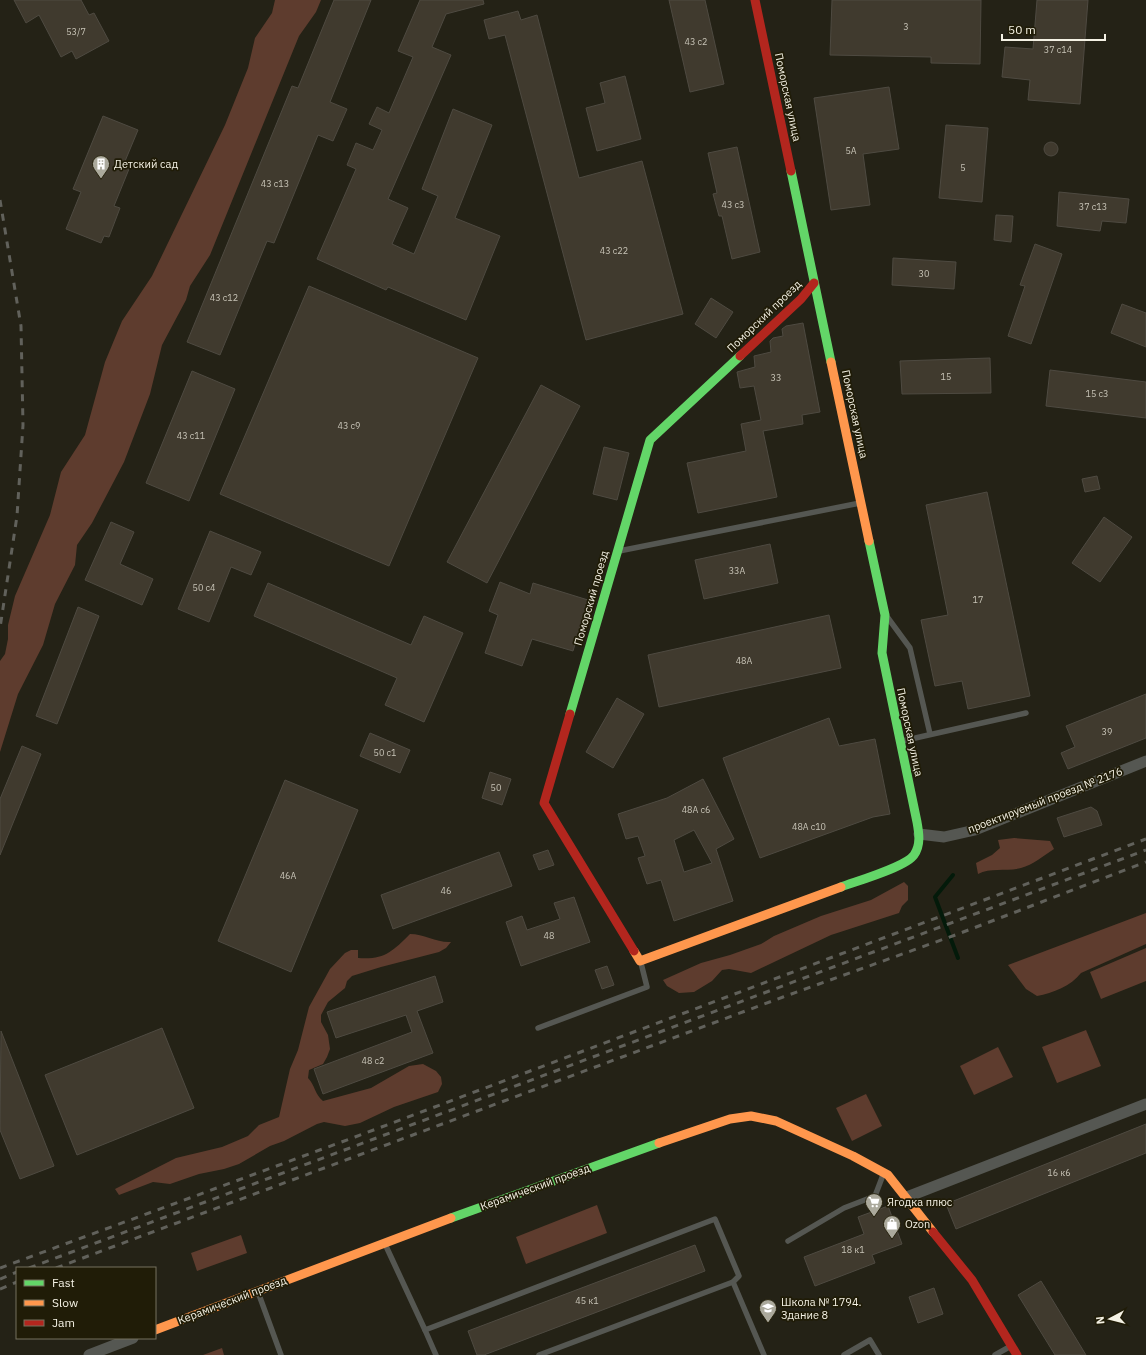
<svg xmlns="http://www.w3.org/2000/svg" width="1146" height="1355" font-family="'IBM Plex Sans',sans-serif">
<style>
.green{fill:#5e3c2e}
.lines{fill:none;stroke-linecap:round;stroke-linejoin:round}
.stream{stroke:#031a0a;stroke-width:4}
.building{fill:#403a2e;stroke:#4e4a41;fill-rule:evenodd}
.lane{stroke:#555752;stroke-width:5.5}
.street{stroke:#555752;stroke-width:11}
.fast{stroke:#63d668;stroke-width:9}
.slow{stroke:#ff974d;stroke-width:9}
.jam{stroke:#b3261e;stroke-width:9}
.rail{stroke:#61615b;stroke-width:3;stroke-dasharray:7 7;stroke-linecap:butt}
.labels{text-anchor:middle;stroke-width:3.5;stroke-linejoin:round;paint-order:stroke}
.number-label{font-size:9px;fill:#c7c3b6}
.street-label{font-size:11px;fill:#f4f1e4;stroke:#201c07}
.poi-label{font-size:11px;fill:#f4f1e4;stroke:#201c07;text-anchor:start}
</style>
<rect width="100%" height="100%" fill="#242216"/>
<!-- green -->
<g class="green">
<polygon points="275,0 321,0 316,12 299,36 210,255 190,286 186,300 162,345 150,394 124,462 92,523 77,545 75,565 55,604 43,645 18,694 0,752 0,661 5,654 8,639 8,625 15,596 50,515 61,472 85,435 105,362 122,321 152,276 225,125 248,68 255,38 272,13"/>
<path d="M 1014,838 L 1050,841 L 1054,849 C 1043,856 1033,865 1021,868 C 1007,872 991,867 978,874 L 976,863 L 992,855 L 1000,848 L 998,840 Z"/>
<polygon points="904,882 908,886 908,900 902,906 899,913 831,935 751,973 729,969 722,970 712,981 694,992 679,993 667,986 663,980 701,963 730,955 761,944 774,936 821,916 871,900"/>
<path d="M 1146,913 L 1146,944 L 1081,973 C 1071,986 1053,993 1037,996 L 1026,989 L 1008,965 Z"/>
<path d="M 410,934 C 424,934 437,943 451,942 L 446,948 L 439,952 L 381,967 L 352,976 L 347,981 L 345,988 L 328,1002 L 321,1015 L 321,1022 L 328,1035 L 330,1049 L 327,1057 L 323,1064 L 309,1070 L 308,1078 C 315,1085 315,1095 323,1101 L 371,1088 L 409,1066 L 423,1064 L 436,1071 L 441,1077 L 442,1084 L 438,1092 L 394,1107 L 360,1123 L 345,1126 L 324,1122 L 317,1124 L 284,1141 L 270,1146 L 239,1164 L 224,1169 L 199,1174 L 170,1184 L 153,1182 L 119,1195 L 115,1189 L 176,1158 L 222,1147 L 248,1136 L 259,1125 L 279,1117 L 290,1069 L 298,1050 L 309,1007 L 330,969 L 345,953 L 351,950 L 358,950 L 358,958 C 384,960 392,952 410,934 Z"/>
<polygon points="1146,948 1146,981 1101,999 1090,972"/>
<polygon points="1086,1030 1101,1066 1057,1083 1042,1047"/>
<polygon points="998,1047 1013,1077 974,1095 960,1066"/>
<polygon points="866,1094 882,1126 852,1141 836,1108"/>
<polygon points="597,1205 607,1233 526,1264 516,1237"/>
<polygon points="241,1235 247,1253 197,1271 191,1253"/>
<polygon points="222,1348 224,1355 203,1355"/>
</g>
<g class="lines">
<!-- stream -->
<polyline class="stream" points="953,875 935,897 958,958"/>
</g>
<!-- building -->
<g class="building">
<polygon points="14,0 81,0 89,15 94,13 109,41 76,59 72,51 61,57 39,15 26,23"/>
<polygon points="334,0 371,0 330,102 347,109 333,141 318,135 274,243 267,241 220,355 187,342 292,86 298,88"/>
<polygon points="420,0 483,0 484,4 446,14 432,47 451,55 388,199 408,208 392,244 414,254 438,196 422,189 453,109 492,125 455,218 500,236 466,320 388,287 386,290 317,259 356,169 347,165 356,143 373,150 382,130 369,124 377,107 389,113 413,57 398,51"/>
<polygon points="669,0 705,0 724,84 690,92"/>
<polygon points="832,0 981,0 980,64 931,63 931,57 830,55"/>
<polygon points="1037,0 1088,0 1080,104 1028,100 1030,80 1002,77 1005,47 1033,49"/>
<polygon points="518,11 521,20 537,15 579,178 642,161 683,314 586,340 505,35 489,39 484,20"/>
<polygon points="625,76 641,139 597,151 586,108 605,103 600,83"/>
<polygon points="889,87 899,149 863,154 870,205 831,210 814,98"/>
<polygon points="103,116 138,130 123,166 129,169 114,206 120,208 109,237 104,236 101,243 66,229 81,192 73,189"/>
<polygon points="946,125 988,128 982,202 939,198"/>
<circle cx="1051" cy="149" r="7"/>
<polygon points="737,147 760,252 732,259 722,216 719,216 713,194 717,193 708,153"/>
<polygon points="1059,192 1129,199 1126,223 1102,221 1100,231 1057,226"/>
<polygon points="996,215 1013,216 1011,242 994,240"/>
<polygon points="1035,244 1062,254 1031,344 1008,336 1025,286 1020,285"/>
<polygon points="893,258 956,262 954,289 892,285"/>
<polygon points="309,286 478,358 389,566 220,494"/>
<polygon points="711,298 733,312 716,338 695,324"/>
<polygon points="1122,304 1146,313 1146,347 1111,333"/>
<polygon points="803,323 820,412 802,415 803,424 763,431 777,497 698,513 687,463 746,451 741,424 761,420 754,386 740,388 737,372 755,367 754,356 771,352 770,341 773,338 783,336 782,329 786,326"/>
<polygon points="990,358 991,393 902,394 900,361"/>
<polygon points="1050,370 1146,382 1146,418 1046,406"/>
<polygon points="192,371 235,389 189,501 146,483"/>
<polygon points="541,385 580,406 487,583 447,562"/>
<polygon points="604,447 629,453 617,500 593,494"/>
<polygon points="1097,476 1100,489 1085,492 1082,479"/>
<polygon points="987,492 1030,696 968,709 962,681 935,686 921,620 948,615 926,505"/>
<polygon points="1104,517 1132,537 1100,582 1072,563"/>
<polygon points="111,522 134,532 120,564 153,579 142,605 85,580"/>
<polygon points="210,531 261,552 251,575 231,567 209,622 178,609"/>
<polygon points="770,544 778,583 704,599 695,560"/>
<polygon points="500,582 530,594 533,583 588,600 573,651 532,639 522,666 485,653 498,615 489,611"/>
<polygon points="268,583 411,645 424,616 463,633 424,722 385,705 397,678 254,616"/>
<polygon points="78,607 99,616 57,724 36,716"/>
<polygon points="829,615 841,668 659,707 648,655"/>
<polygon points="1146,694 1146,738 1068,769 1061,753 1075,747 1066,726"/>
<polygon points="617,698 644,714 613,768 586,752"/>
<polygon points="829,718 839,746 875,739 890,814 873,817 760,858 723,758"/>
<polygon points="370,733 410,750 400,773 360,756"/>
<polygon points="22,746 41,754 0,855 0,799"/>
<polygon points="490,772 511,779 502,805 482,798"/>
<path d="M 703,779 L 734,839 L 716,849 L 733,901 L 674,921 L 661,880 L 647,884 L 638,858 L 645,856 L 638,836 L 626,839 L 618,814 L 667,798 ZM 694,830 L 712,863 L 684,872 L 674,840 Z"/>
<polygon points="285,780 358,810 291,972 218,941"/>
<polygon points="1091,807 1097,811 1102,825 1064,837 1057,818"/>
<polygon points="548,850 554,865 539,870 533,855"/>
<polygon points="499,852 512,886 393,929 381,895"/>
<polygon points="574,897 590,942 521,966 506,922 522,916 527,930 560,919 554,903"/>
<polygon points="607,966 614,985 602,989 595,970"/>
<polygon points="435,976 443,1002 417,1011 433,1053 323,1094 314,1069 412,1032 406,1015 336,1038 327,1012"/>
<polygon points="162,1028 194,1108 77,1155 45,1075"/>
<polygon points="1,1031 54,1166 20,1179 0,1130"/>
<polygon points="1146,1124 1146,1153 956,1229 946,1204"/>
<polygon points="888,1206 902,1244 872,1255 875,1263 815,1286 804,1257 864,1234 858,1217"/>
<polygon points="695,1245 705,1271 484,1355 477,1355 468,1331"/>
<polygon points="1041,1281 1086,1355 1055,1355 1018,1295"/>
<polygon points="934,1288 943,1314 918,1323 909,1297"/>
</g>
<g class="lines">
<!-- lane -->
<g class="lane">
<polyline points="619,551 860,503"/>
<polyline points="888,618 910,648 930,734"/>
<polyline points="902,741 1026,713"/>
<polyline points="538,1028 647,987 641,963"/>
<polyline points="788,1241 844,1208 875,1196 883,1175"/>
<polyline points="385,1244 425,1330 715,1219 739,1276 733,1282 539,1355"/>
<polyline points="733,1282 764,1355"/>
<polyline points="258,1292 281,1355"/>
<polyline points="425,1330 436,1355"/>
<polyline points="844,1355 870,1340 879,1355"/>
<polyline points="995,1355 1011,1346"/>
</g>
<!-- street -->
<g class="street">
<polyline points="919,834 944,837 975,830 1146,761"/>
<polyline points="907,1197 1146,1104"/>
<polyline points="89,1355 133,1338"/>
</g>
<!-- fast -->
<g class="fast">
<polyline points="791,171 831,362"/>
<polyline points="570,714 650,440 740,356"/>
<path d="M 841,887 C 857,881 906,867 914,855 C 921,845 919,833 917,822 L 882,653 L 885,615 L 869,541"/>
<polyline points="451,1218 659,1143"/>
</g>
<!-- slow -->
<g class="slow">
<polyline points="831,362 869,541"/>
<polyline points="634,951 640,961 841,887"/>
<polyline points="659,1143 730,1119 751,1116 776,1121 853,1156 888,1175 933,1232"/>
<polyline points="155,1330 451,1218"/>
</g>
<!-- jam -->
<g class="jam">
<polyline points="755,0 791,171"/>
<polyline points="740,356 801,299 814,283"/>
<polyline points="570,714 544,803 634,951"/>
<polyline points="933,1232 972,1280 1017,1355"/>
</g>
<!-- rail -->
<g class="rail">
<polyline points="0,200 21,326 23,425 17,516 0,628"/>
<polyline points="0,1268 355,1137 1146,839"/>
<polyline points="29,1268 1146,850"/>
<polyline points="56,1268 783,997 958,934 1146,862"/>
<polyline points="0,1279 17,1272"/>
<polyline points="0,1289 17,1282"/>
</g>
</g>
<!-- icons -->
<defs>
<g id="building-pin" transform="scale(0.9)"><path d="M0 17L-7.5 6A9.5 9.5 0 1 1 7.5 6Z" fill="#aba99c" stroke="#201c07"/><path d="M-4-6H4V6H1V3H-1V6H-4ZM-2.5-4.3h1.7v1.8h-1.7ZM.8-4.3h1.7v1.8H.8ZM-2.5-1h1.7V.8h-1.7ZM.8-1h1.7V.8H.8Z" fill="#fff"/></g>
<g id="supermarket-pin" transform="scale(0.9)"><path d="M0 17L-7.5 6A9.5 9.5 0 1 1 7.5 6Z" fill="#aba99c" stroke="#201c07"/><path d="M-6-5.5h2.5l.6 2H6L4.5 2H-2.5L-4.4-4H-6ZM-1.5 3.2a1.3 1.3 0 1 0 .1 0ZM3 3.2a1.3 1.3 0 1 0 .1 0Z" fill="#fff"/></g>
<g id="shop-pin" transform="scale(0.9)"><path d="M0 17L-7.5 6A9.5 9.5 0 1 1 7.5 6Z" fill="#aba99c" stroke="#201c07"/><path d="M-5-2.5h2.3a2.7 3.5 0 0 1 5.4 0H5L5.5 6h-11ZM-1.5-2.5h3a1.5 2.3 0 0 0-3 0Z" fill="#fff"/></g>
<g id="school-pin" transform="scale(0.9)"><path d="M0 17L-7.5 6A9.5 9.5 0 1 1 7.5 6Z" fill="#aba99c" stroke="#201c07"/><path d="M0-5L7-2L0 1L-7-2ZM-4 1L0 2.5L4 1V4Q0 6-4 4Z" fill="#fff"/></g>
</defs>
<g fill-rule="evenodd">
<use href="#building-pin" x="101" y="164"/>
<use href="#supermarket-pin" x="874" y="1202"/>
<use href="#shop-pin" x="892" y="1224"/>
<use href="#school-pin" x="768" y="1308"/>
</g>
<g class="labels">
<!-- number labels -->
<g class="number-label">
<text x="906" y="30">3</text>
<text x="76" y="35">53/7</text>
<text x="696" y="45">43 с2</text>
<text x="1058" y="53">37 с14</text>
<text x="851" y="154">5А</text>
<text x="963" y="171">5</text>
<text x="275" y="187">43 с13</text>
<text x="733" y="208">43 с3</text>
<text x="1093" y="210">37 с13</text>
<text x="614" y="254">43 с22</text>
<text x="924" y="277">30</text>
<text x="224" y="301">43 с12</text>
<text x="946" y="380">15</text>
<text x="776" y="381">33</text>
<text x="1097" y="397">15 с3</text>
<text x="349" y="429">43 с9</text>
<text x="191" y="439">43 с11</text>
<text x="737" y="574">33А</text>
<text x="204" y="591">50 с4</text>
<text x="978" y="603">17</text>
<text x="744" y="664">48А</text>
<text x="1107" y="735">39</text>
<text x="385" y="756">50 с1</text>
<text x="496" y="791">50</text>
<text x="696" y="813">48А с6</text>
<text x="809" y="830">48А с10</text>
<text x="288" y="879">46А</text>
<text x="446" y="894">46</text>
<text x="549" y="939">48</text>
<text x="373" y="1064">48 с2</text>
<text x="1059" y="1176">16 к6</text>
<text x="853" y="1253">18 к1</text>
<text x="587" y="1304">45 к1</text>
</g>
<!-- street labels -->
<g class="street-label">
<text transform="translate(788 97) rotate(78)" y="4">Поморская улица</text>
<text transform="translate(764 316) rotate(-44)" y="4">Поморский проезд</text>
<text transform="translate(855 414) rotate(78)" y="4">Поморская улица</text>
<text transform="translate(591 598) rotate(-74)" y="4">Поморский проезд</text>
<text transform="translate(910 732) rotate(78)" y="4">Поморская улица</text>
<text transform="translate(1045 800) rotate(-21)" y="4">проектируемый проезд № 2176</text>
<text transform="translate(535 1187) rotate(-20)" y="4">Керамический проезд</text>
<text transform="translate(232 1300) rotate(-21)" y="4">Керамический проезд</text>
</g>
<!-- poi labels -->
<g class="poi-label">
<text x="114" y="168">Детский сад</text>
<text x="887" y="1206">Ягодка плюс</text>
<text x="905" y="1228">Ozon</text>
<text x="781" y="1306">Школа № 1794.<tspan x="781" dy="13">Здание 8</tspan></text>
</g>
</g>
<!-- legend -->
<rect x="16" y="1267" width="140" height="72" fill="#201c07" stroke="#75715f"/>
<rect x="24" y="1280" width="20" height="6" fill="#63d668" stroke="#75715f"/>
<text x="52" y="1287" font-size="12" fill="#f4f1e4">Fast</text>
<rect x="24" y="1300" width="20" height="6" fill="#ff974d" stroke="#75715f"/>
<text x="52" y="1307" font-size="12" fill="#f4f1e4">Slow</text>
<rect x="24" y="1320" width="20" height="6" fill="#b3261e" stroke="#75715f"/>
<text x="52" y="1327" font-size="12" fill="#f4f1e4">Jam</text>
<!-- north arrow -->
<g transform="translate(1110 1319) rotate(263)" stroke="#201c07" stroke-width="3" paint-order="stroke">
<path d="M0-3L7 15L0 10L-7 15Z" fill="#f4f1e4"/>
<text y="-6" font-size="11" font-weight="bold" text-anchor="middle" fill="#f4f1e4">N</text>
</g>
<!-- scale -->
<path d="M1002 34v6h103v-6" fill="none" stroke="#f4f1e4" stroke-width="2"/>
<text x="1008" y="34" font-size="12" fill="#f4f1e4" stroke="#201c07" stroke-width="3" paint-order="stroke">50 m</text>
</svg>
